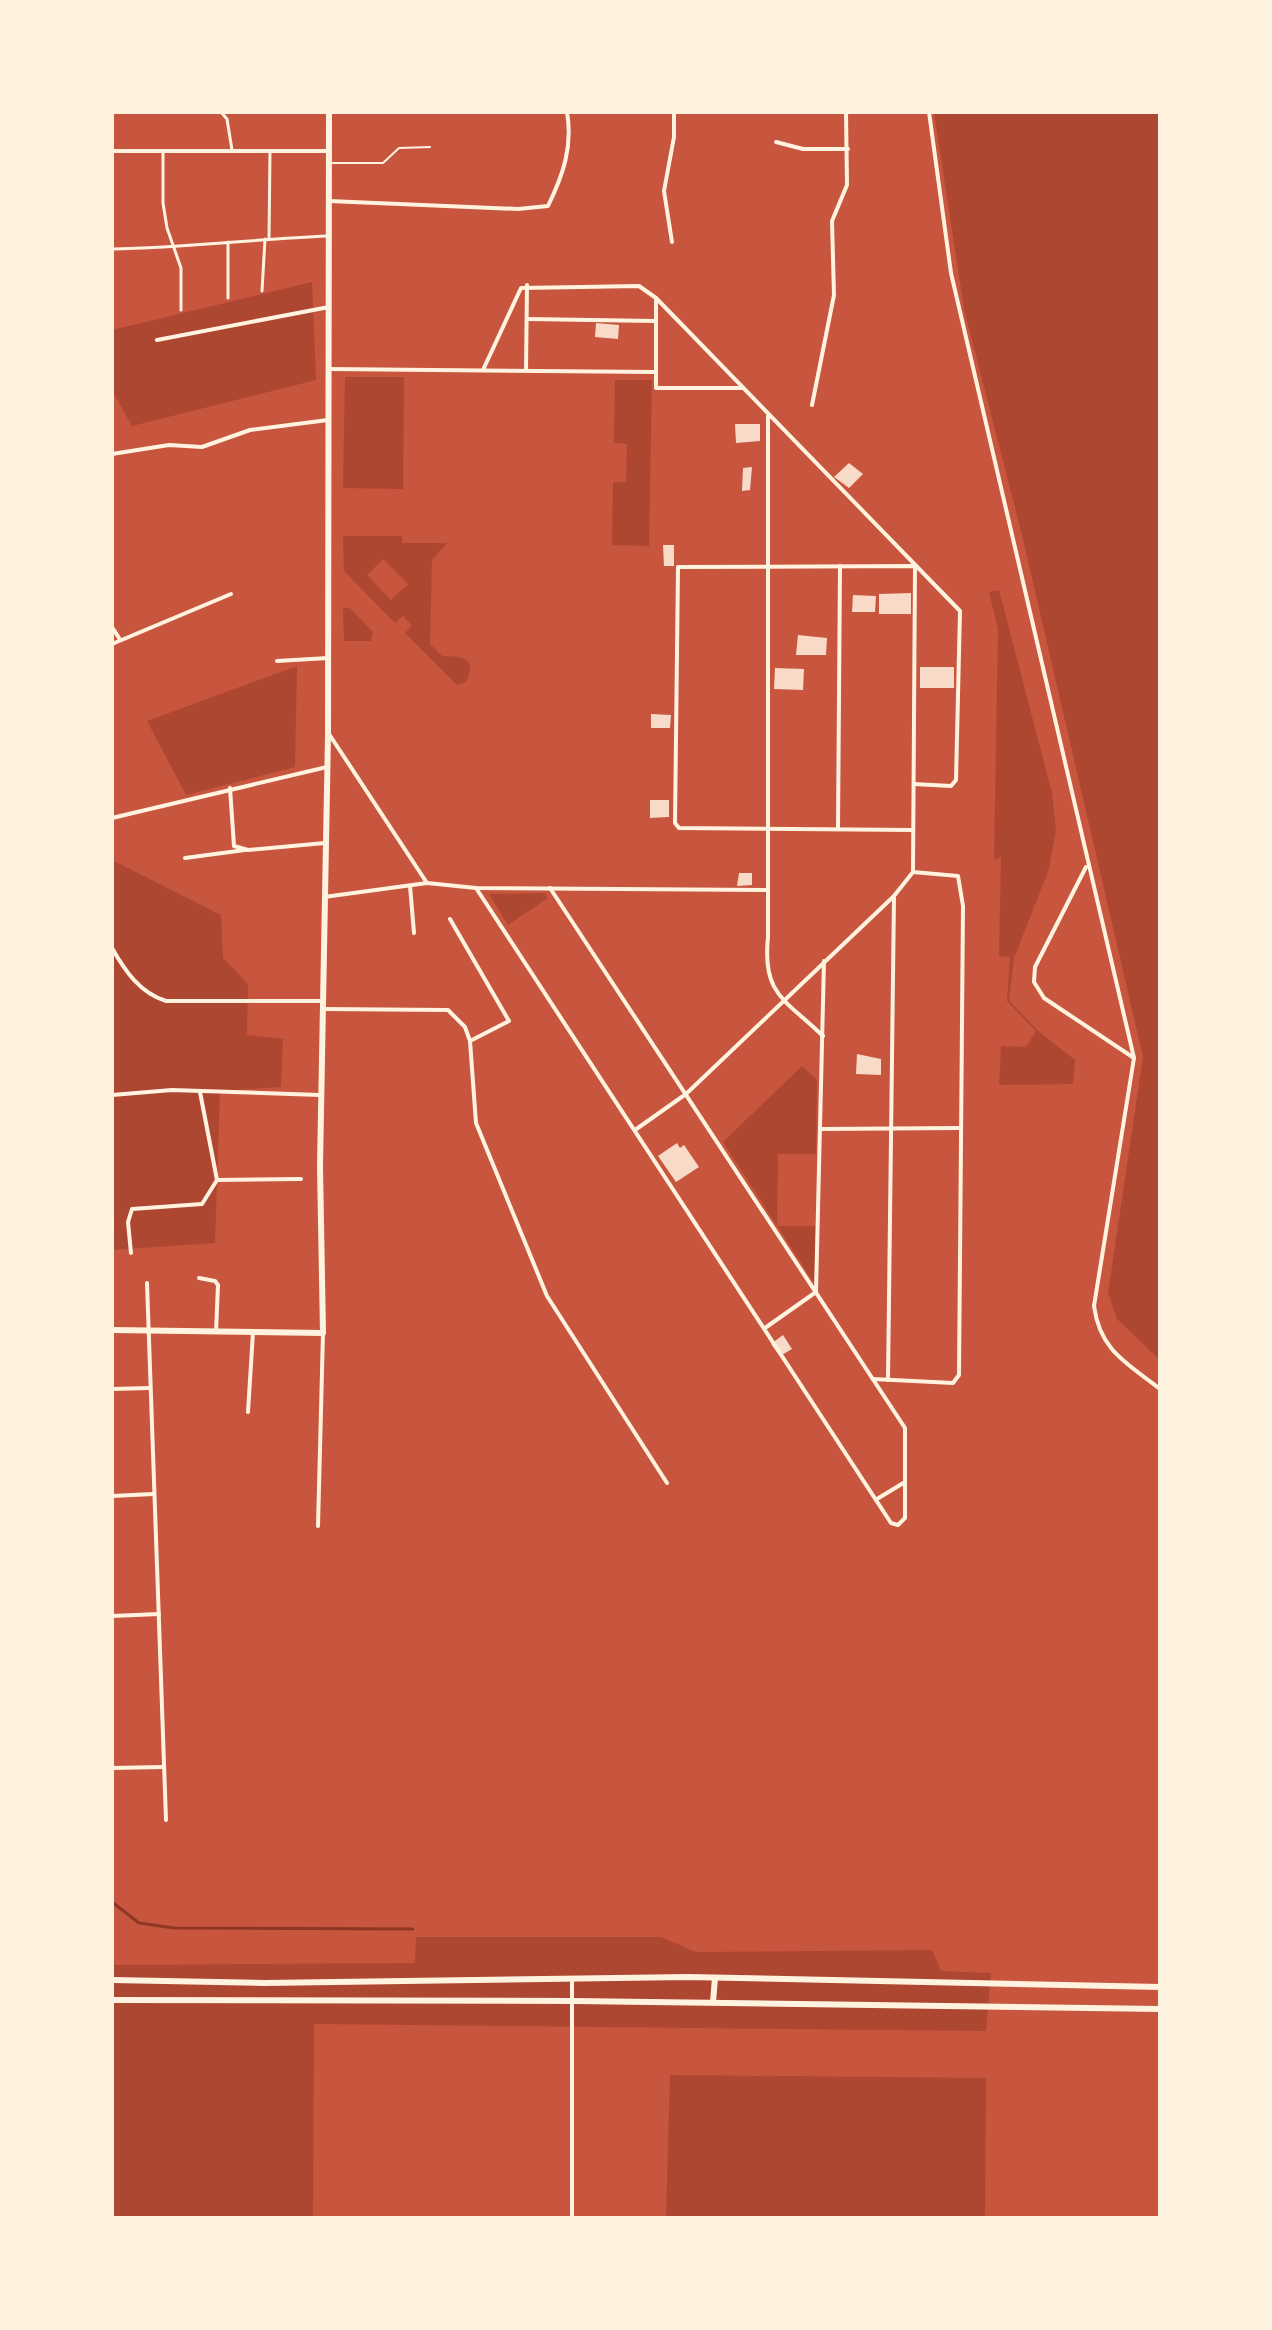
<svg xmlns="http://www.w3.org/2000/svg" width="1272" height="2330" font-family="Lora,serif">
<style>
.green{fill:#ae4732;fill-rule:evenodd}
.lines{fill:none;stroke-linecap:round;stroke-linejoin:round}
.stream{stroke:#8f3625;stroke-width:3}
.building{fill:#f7dbc8}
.service{stroke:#fff3e0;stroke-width:2}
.pedestrian{stroke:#fff3e0;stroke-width:3}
.minor{stroke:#fff3e0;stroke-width:4}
.tertiary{stroke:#fff3e0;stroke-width:6}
.secondary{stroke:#fff3e0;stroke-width:6}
</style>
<rect width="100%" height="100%" fill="#c8553d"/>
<!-- green -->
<g class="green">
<polygon points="934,112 1160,112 1160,1360 1117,1319 1108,1293 1143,1057 1022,535 964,309"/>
<polygon points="312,282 316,380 132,426 112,390 112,330"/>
<polygon points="345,377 404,377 403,489 343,488"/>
<polygon points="615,380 652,380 649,546 612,545 613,482 626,482 627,444 614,443"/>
<path d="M 343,536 L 402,536 L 402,543 L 447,543 L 432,560 L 430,644 L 442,656 C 463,656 479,659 465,683 L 457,685 L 405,633 L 412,626 L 403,616 L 395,623 L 344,571 ZM 383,559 L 408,584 L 391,600 L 367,575 Z"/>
<polygon points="999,590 1052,793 1056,830 1049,869 1014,958 1009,1000 1037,1030 1075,1060 1073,1084 999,1085 1001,1046 1026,1047 1036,1031 1007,1001 1010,957 999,956 1001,857 994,860 998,629 989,592"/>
<polygon points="343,608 350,608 373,632 371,641 344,641"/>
<polygon points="297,666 295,767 186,795 147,721"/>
<polygon points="112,860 221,915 223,958 248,984 247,1035 283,1039 281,1087 220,1091 215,1243 112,1250"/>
<polygon points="544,893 548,898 508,925 489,894"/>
<polygon points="802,1066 817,1080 816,1154 778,1154 777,1226 816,1226 814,1283 723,1142"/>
<polygon points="416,1937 661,1937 696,1952 932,1950 941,1971 991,1973 986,2031 314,2024 313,2218 112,2218 112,1965 415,1963"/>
<polygon points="670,2075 986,2078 985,2218 666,2218"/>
</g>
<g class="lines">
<!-- stream -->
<polyline class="stream" points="112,1902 139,1923 174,1928 413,1929"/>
</g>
<!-- building -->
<g class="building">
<polygon points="596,323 619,325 618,339 595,337"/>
<polygon points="735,424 760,424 760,441 736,443"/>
<polygon points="849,463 863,474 849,488 834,477"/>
<polygon points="752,467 750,490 742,491 743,468"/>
<polygon points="663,545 674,545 674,566 664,566"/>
<polygon points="911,593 911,614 879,614 879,594"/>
<polygon points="853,595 876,596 875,612 852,612"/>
<polygon points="798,635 827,638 826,655 796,655"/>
<rect x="920" y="667" width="34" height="21"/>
<polygon points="775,668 804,669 803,690 774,689"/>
<polygon points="651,714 671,715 670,728 651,728"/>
<polygon points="650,800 669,800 669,817 650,818"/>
<polygon points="739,873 752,873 752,885 737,886"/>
<polygon points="857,1054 881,1059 881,1075 856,1074"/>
<polygon points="677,1143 680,1148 684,1145 699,1167 676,1182 658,1156"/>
<polygon points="783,1335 792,1349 780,1356 771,1344"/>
</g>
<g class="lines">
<!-- service -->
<polyline class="service" points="330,163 383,163 399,148 430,147"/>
<!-- pedestrian -->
<g class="pedestrian">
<polyline points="221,112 227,119 232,150"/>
<polyline points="163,151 163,203 167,228 181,268 181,310"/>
<polyline points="269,239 270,151"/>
<polyline points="228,242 228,298"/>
<path d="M 112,249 C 184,248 255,239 327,236"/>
<polyline points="262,291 265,239"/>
</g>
<!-- minor -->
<g class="minor">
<path d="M 929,112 L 951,273 L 1134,1058 L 1094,1306 C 1100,1351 1127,1363 1160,1389"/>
<polyline points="776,142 803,149 848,149"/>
<polyline points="112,151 329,151"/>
<path d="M 329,201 L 518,209 L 548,206 C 563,175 573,147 567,112"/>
<polyline points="672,242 664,191 674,137 674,112"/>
<polyline points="656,298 656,388 743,388"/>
<polyline points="527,319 656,321"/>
<polyline points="157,340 329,307"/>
<polyline points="329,369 656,372"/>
<polyline points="483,370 521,288 639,286 656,298 960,611 956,780 951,786 914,784"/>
<polyline points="526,370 527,285"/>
<polyline points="812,405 834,295 832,221 847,185 846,112"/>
<path d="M 768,416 L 768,937 C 762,995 785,999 823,1036"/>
<polyline points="112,454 169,445 202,447 250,430 328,420"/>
<polyline points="112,627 119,638"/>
<polyline points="112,644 231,594"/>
<polyline points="277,661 328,658"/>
<polyline points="329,734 427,883"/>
<polyline points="230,788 234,846 248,850 325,843"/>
<polyline points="112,818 327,767"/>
<polyline points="838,829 840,566"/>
<polyline points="185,858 245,850"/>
<polyline points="1086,867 1035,967 1034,982 1044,998 1134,1058"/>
<polyline points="410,886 414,933"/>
<polyline points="476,888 891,1523 898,1525 905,1518 905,1428 550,888"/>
<polyline points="324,897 427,883 476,888 767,890"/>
<polyline points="450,919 509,1021 470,1041"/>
<path d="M 112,948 C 125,971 140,993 166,1001 L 322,1001"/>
<polyline points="322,1009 448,1010 465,1027 470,1041 476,1123 547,1296 667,1483"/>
<polyline points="200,1092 217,1180 301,1179"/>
<polyline points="112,1095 172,1090 320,1095"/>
<polyline points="821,1129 961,1128"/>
<polyline points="635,1130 686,1094 894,896 913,872 915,566 678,567 675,823 679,828 913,830"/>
<polyline points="131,1253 128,1222 132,1209 202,1204 217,1180"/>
<polyline points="199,1278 215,1281 218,1285 216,1332"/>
<polyline points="147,1283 166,1820"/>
<polyline points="765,1328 816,1292 824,961"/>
<polyline points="873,1379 953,1383 959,1375 963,906 958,876 913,872"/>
<polyline points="888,1380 894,896"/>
<polyline points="112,1389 150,1388"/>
<polyline points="248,1412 253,1332"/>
<polyline points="112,1496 153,1494"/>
<polyline points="877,1499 905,1482"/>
<polyline points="318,1526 323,1333"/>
<polyline points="112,1616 159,1614"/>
<polyline points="112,1768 163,1767"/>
<polyline points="572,2218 572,1978"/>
</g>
<!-- tertiary -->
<polyline class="tertiary" points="112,1330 323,1333 320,1166 328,735 329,112"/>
<!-- secondary -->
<g class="secondary">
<polyline points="112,1980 264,1983 688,1977 1160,1987"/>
<polyline points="112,2000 574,2001 1160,2009"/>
<polyline points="713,2002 715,1978"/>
</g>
</g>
<!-- border -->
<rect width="1272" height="2330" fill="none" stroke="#fff3e0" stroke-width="228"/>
</svg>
